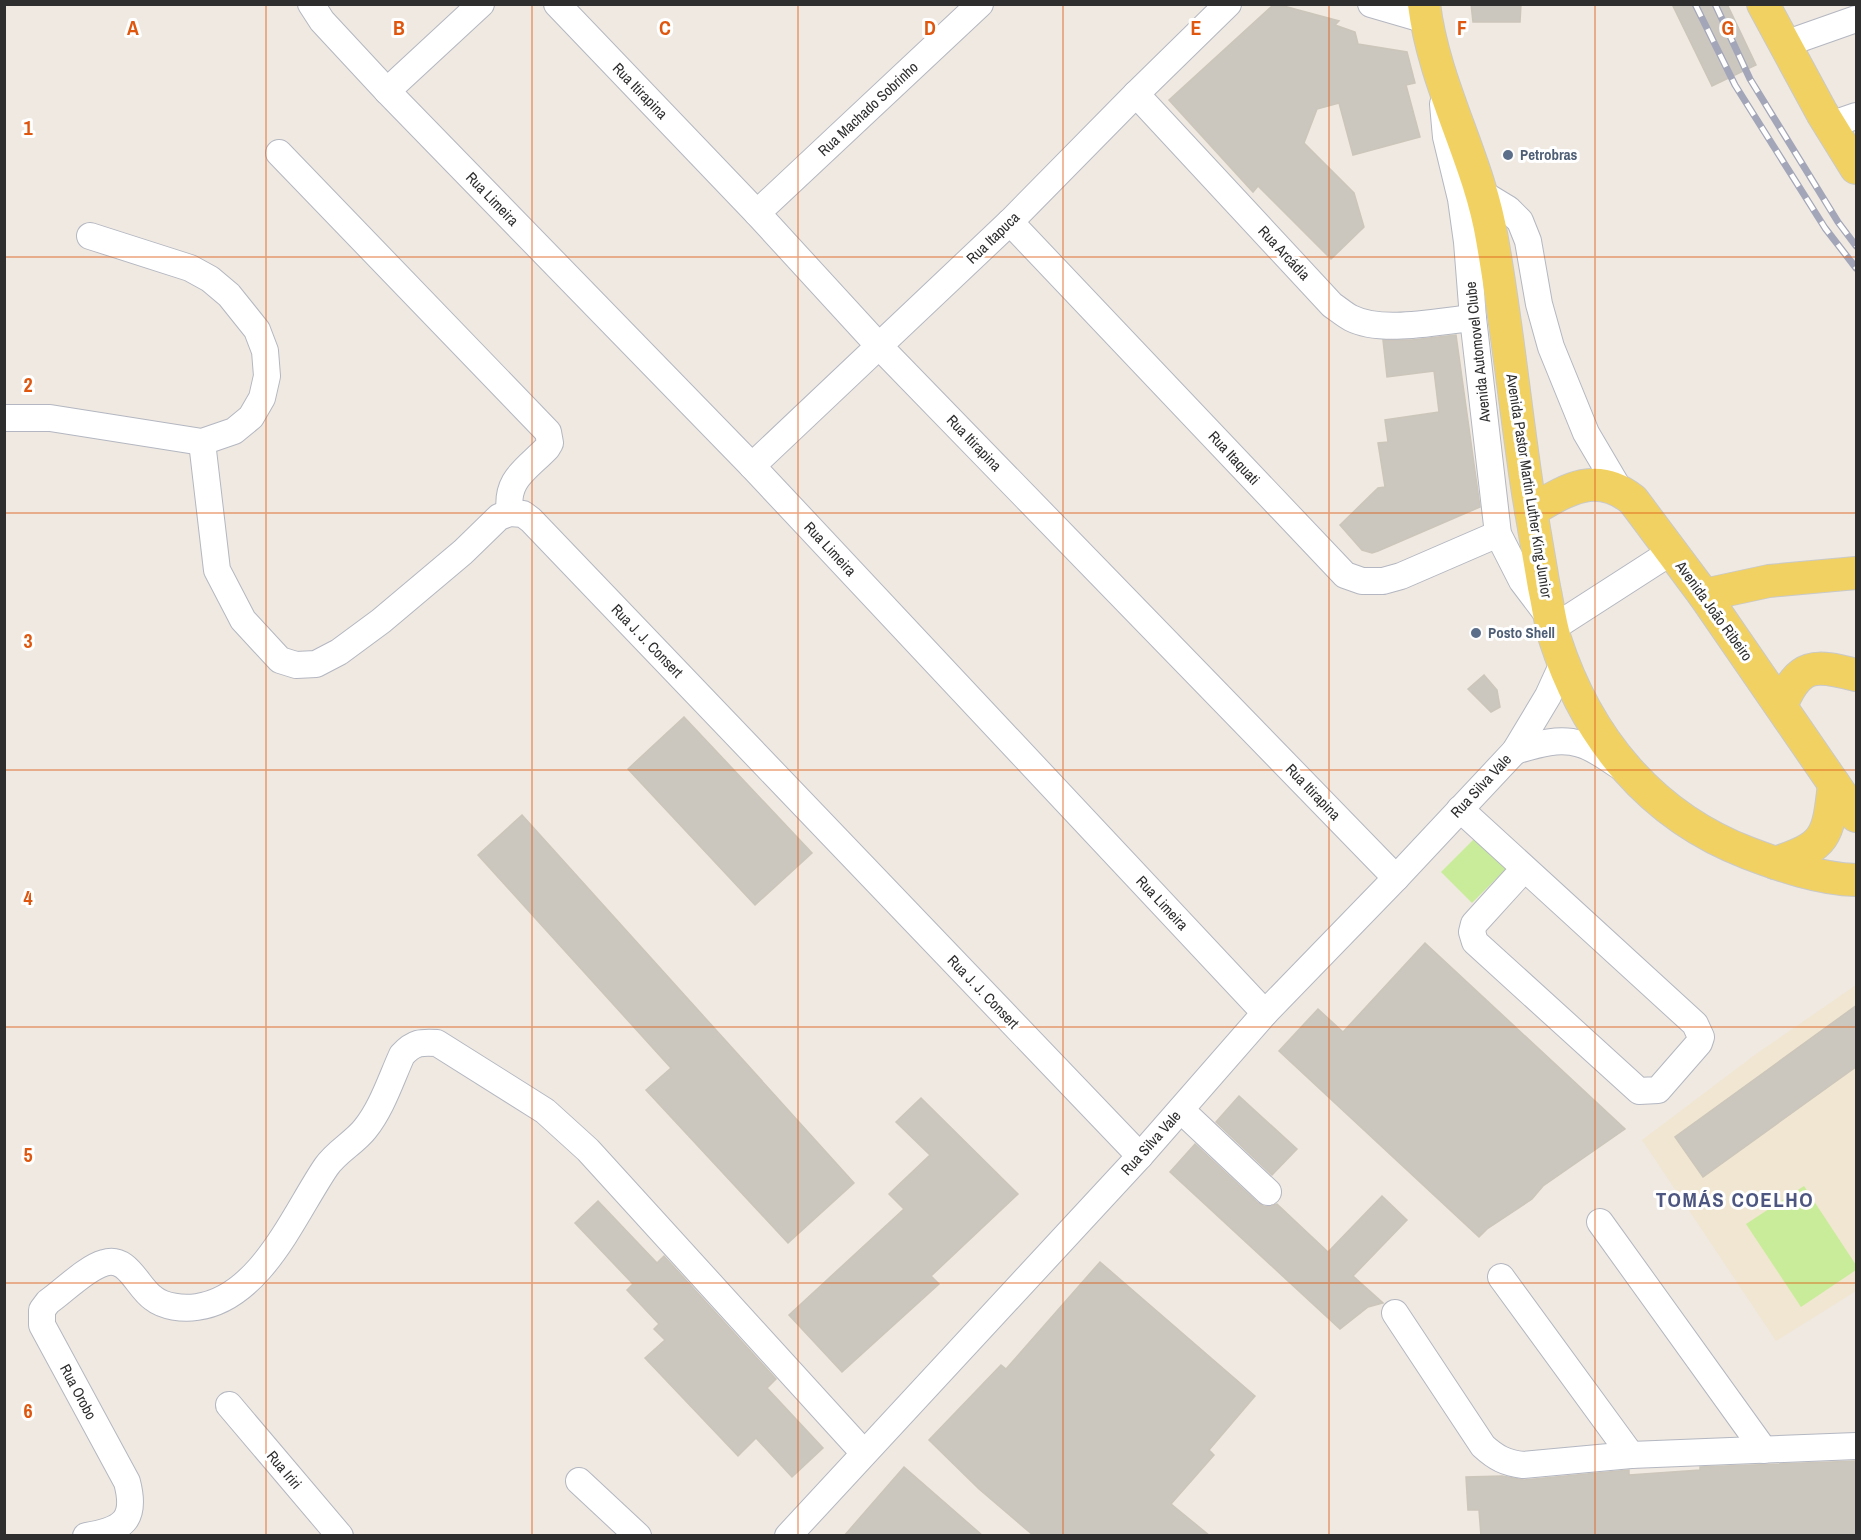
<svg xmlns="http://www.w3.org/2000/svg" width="1861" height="1540" font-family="'Archivo Narrow',sans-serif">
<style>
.education{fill:#f0e6d1}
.pitch{fill:#c9ec9a}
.building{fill:#cbc7bf;stroke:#cbc5ba;stroke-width:1.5}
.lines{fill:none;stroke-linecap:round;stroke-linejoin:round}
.minor-casing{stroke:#b4b7c1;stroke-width:28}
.major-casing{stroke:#c9c9c9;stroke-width:34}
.minor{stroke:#fff;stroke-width:26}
.major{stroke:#f2d163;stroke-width:32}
.rail-casing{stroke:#a3a6b8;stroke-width:7}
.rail{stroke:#fff;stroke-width:4.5;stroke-dasharray:14;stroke-linecap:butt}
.grid{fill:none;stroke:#df570e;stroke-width:1.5;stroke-opacity:0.55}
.service-dot{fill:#5c6f8a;stroke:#fff;stroke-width:2}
.labels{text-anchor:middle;stroke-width:6;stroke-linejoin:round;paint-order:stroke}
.street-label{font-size:15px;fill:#2e2e2e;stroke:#fff}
.service-label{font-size:15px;font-weight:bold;fill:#4e5e75;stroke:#fff;text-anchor:start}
.district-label{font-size:21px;font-weight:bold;letter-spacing:1.5px;fill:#4d5680;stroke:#fff}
.grid-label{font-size:20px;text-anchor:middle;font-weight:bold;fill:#df570e;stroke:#fff;stroke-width:6;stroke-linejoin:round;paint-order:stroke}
</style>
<rect width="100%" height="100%" fill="#efe9e1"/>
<!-- education -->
<polygon class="education" points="1856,985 1856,1291 1776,1341 1642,1140 1756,1054"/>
<!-- pitch -->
<g class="pitch">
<polygon points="1477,836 1508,867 1472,903 1441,872"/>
<polygon points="1804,1186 1856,1265 1856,1270 1801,1307 1746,1224"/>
</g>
<!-- building -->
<g class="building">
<polygon points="1471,4 1521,4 1520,22 1473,22"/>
<polygon points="1672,4 1727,4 1756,65 1712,86"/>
<polygon points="1273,5 1280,5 1339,21 1335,25 1355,32 1358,44 1407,52 1415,83 1406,85 1420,137 1353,155 1339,103 1317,109 1304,143 1354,193 1364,227 1331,259 1258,186 1253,192 1169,100"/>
<polygon points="1456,335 1480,507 1378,551 1372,553 1362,550 1340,525 1378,488 1385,487 1378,443 1388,442 1385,420 1439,412 1434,371 1387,377 1383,340 1412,340"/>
<polygon points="1484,675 1497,690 1500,707 1491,712 1468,689"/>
<polygon points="684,717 812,853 755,905 628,769"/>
<polygon points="522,815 854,1183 788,1243 646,1090 671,1068 478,855"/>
<polygon points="1425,943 1625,1129 1543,1186 1532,1199 1487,1229 1479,1237 1279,1051 1318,1009 1343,1032"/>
<polygon points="1857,1005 1857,1066 1703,1177 1675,1137"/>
<polygon points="1239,1096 1297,1149 1272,1175 1216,1122"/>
<polygon points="921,1098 1018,1194 931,1276 939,1284 842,1372 789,1315 904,1209 889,1194 930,1155 896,1122"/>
<polygon points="1195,1144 1258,1203 1265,1207 1277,1204 1328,1252 1382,1196 1407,1220 1353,1276 1383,1303 1368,1307 1340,1329 1170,1172"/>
<polygon points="598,1201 657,1263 664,1256 776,1379 767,1388 823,1448 792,1477 756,1438 738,1456 645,1358 665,1340 654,1329 659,1324 627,1290 633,1284 575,1223"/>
<polygon points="1100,1262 1255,1396 1209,1450 1214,1455 1171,1504 1210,1536 1034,1536 979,1489 929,1440 1001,1365 1006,1369"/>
<polygon points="1857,1461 1857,1534 1839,1536 1481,1536 1479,1510 1468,1510 1466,1477 1502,1476 1524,1480 1629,1470 1629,1475 1700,1470 1700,1467"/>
<polygon points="904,1467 983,1536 844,1536"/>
</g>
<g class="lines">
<!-- minor casing -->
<g class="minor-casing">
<g id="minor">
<polyline points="311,4 322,21 387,91 752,466 1265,1013"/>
<polyline points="557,4 757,213 879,346 1396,878"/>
<polyline points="1371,4 1426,20"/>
<polyline points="1785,44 1856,19"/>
<polyline points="387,91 481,4"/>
<path d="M 1136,94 L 1332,305 C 1338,309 1345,315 1351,318 C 1382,334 1439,321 1473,318"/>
<polyline points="1443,104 1446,137 1461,199 1467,242 1473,318 1498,534 1522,581 1550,618"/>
<polyline points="1830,125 1856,116"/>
<path d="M 279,153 L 548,432 L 550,443 L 547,448 C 526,470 505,479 510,513"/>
<polyline points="1480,192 1508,209 1520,221 1528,241 1539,304 1551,347 1586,433 1619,489"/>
<polyline points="757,213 980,4"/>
<polyline points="1010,222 1345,575 1362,581 1383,581 1401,576 1498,534"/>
<polyline points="4,418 50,418 202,442 234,431 251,417 262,398 267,376 265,351 257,330 229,295 210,279 190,268 90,236"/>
<polyline points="202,442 217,570 243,620 280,660 296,665 316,664 339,652 381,621 463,552 499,517 510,513 523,514 531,520 1140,1156"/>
<polyline points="752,466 1010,222 1136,94 1228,4"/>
<polyline points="1553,628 1671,552"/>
<path d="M 1515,751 C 1535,745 1559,737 1580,744 C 1595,748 1608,759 1621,767"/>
<polyline points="1460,809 1695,1024 1701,1037 1699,1043 1658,1090 1639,1091 1475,942 1472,932 1474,924 1524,869"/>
<polyline points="1181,1110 1268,1192"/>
<polyline points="1600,1222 1764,1450"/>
<polyline points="1501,1277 1631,1455"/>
<path d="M 1395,1313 L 1483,1446 C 1496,1458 1506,1463 1523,1465 L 1631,1455 L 1856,1446"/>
<polyline points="229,1405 340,1536"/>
<polyline points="579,1481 638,1536"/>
<path d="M 86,1536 C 123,1530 137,1520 127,1482 L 42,1325 L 42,1310 L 48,1302 C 64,1291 86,1268 104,1263 C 128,1255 137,1287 153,1298 C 164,1307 183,1309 197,1307 C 261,1298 294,1214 326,1167 C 336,1152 354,1143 365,1129 C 382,1108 391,1079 402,1055 C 414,1042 421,1042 437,1043 L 545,1111 L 588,1150 L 864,1453"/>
<polyline points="788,1536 1140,1156 1265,1013 1396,878 1515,751 1548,696 1564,661"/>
</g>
</g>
<!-- major casing -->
<g class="major-casing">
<g id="major">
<path d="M 1424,4 C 1434,86 1479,159 1492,239 C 1507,323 1515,408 1528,493 C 1533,524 1539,556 1544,587 C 1548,605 1550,623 1555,639 C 1587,738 1651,816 1748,853 C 1782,866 1820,879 1856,880"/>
<polyline points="1763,4 1822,113 1856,168"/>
<path d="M 1531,511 C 1566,490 1596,470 1633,500 L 1704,595 L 1856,816"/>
<polyline points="1704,595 1769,581 1856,573"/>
<path d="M 1781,706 C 1799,663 1814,664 1856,675"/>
<path d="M 1775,863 C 1827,846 1828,837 1834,784"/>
</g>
</g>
<!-- minor -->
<use href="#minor" class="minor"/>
<!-- major -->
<use href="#major" class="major"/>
<!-- rail casing -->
<g class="rail-casing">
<g id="rail">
<polyline points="1695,4 1735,85 1825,228 1856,268"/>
<polyline points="1715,4 1750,79 1838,222 1856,246"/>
</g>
</g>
<!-- rail -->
<use href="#rail" class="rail"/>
</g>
<!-- grid -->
<path class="grid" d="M 266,4 L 266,1536M 532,4 L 532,1536M 798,4 L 798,1536M 1063,4 L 1063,1536M 1329,4 L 1329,1536M 1595,4 L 1595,1536M 4,257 L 1856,257M 4,513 L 1856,513M 4,770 L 1856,770M 4,1027 L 1856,1027M 4,1283 L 1856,1283"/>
<!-- markers -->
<g class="service-dot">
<circle cx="1508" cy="155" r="6"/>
<circle cx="1476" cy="633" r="6"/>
</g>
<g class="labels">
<!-- street labels -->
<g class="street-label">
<text transform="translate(640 91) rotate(46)" y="5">Rua Itirapina</text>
<text transform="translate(868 109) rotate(-43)" y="5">Rua Machado Sobrinho</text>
<text transform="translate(492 199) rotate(46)" y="5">Rua Limeira</text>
<text transform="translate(993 238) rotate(-44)" y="5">Rua Itapuca</text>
<text transform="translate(1284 253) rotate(47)" y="5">Rua Arcádia</text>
<text transform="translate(1478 352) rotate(-96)" y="5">Avenida Automovel Clube</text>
<text transform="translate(974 443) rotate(46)" y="5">Rua Itirapina</text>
<text transform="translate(1234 458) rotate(47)" y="5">Rua Itaquati</text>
<text transform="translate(1529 486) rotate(81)" y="5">Avenida Pastor Martin Luther King Junior</text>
<text transform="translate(830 549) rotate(47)" y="5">Rua Limeira</text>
<text transform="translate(1714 611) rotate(54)" y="5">Avenida João Ribeiro</text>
<text transform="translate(647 641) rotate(46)" y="5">Rua J. J. Consert</text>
<text transform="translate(1481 786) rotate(-47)" y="5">Rua Silva Vale</text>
<text transform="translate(1313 792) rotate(46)" y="5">Rua Itirapina</text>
<text transform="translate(1162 903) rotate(47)" y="5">Rua Limeira</text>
<text transform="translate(983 992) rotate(46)" y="5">Rua J. J. Consert</text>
<text transform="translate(1151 1143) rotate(-48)" y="5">Rua Silva Vale</text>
<text transform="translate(78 1392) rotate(62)" y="5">Rua Orobo</text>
<text transform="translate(284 1470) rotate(50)" y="5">Rua Iriri</text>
</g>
<!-- service labels -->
<g class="service-label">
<text x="1520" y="160">Petrobras</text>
<text x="1488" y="638">Posto Shell</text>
</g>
<!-- district labels -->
<g class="district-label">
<text x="1735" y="1207">TOMÁS COELHO</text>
</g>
</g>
<g class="grid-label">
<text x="133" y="35">A</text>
<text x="399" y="35">B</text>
<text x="665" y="35">C</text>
<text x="930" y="35">D</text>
<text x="1196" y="35">E</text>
<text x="1462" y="35">F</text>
<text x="1728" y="35">G</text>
<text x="28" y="135">1</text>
<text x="28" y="392">2</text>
<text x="28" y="648">3</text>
<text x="28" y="905">4</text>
<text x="28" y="1162">5</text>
<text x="28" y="1418">6</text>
</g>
<!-- border -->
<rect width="1861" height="1540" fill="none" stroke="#2e2e2e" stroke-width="12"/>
</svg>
